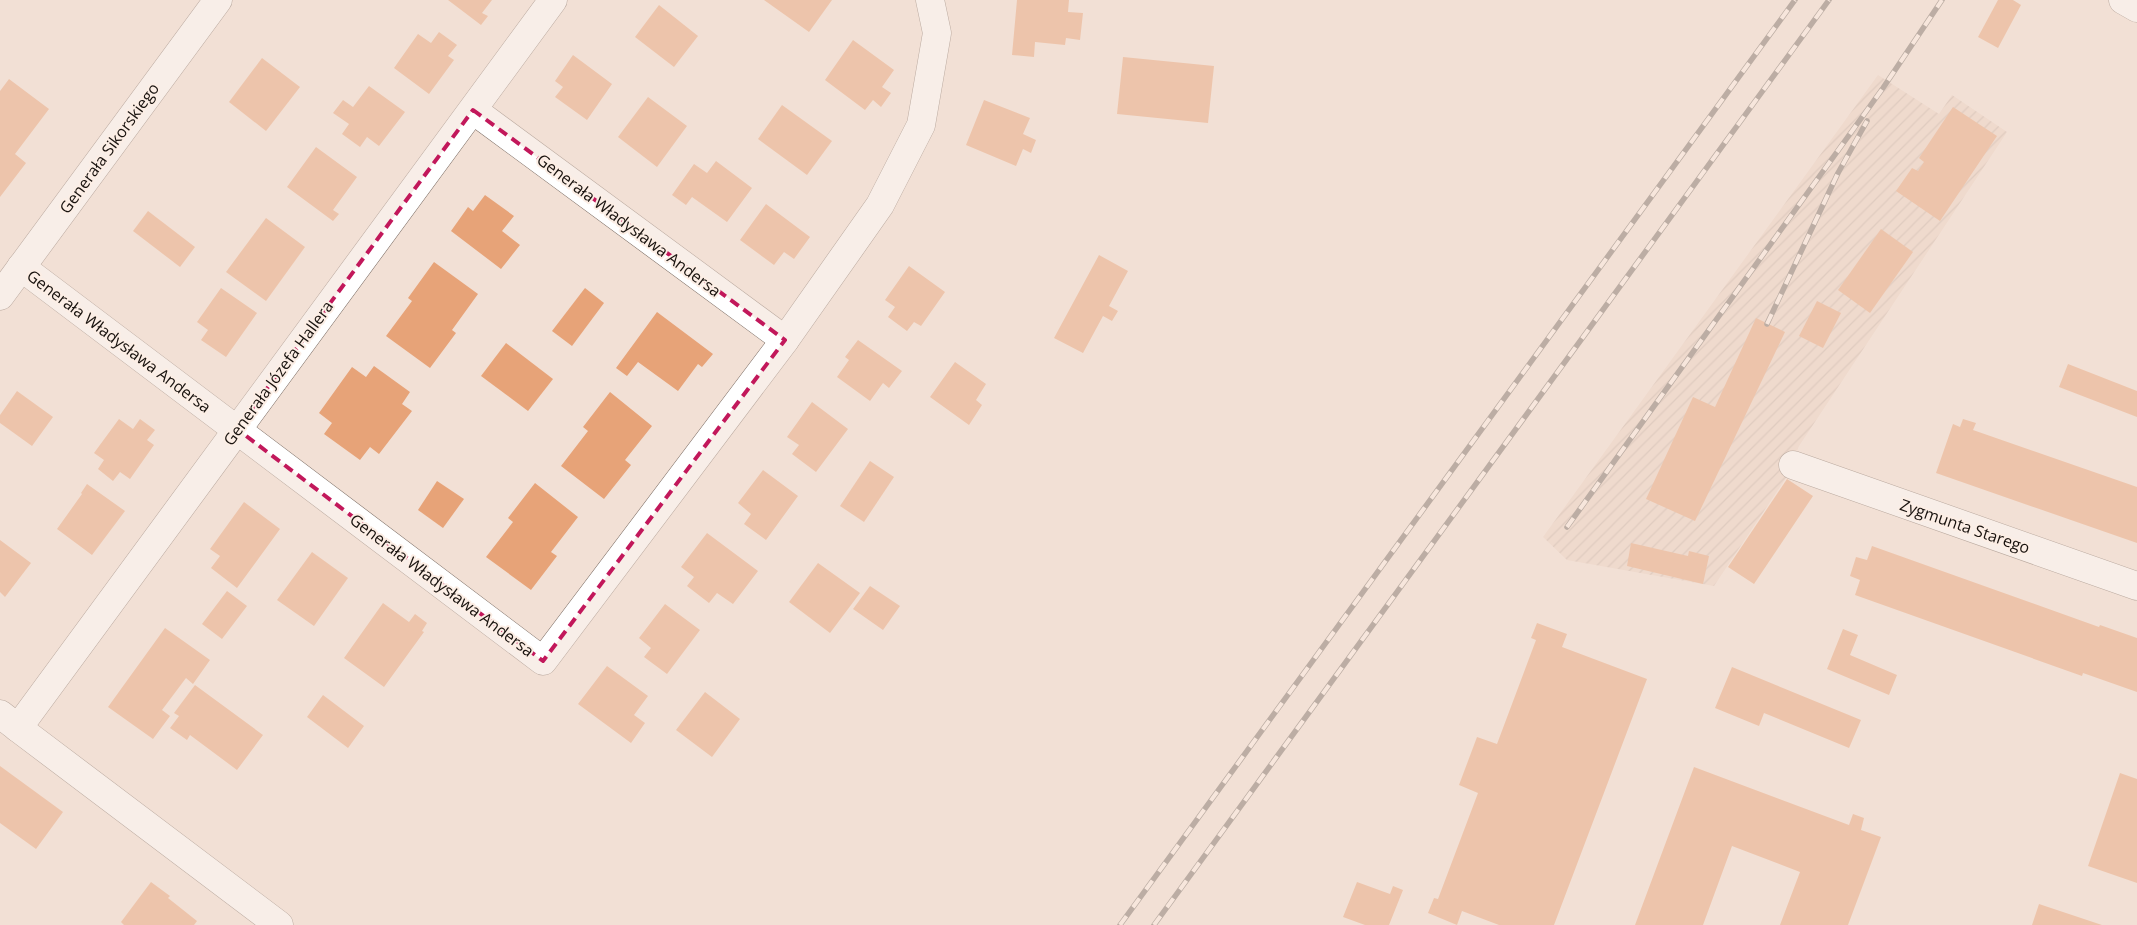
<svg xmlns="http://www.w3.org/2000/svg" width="2137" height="925" font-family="'Open Sans',sans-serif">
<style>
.industrial{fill:url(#industrial-furrows)}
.building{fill:#e7a378}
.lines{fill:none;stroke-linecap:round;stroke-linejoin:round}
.minor-casing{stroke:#77685f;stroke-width:29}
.minor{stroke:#fff;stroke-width:28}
.rail-casing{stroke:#7b7068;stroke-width:5.5}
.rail{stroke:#fceee5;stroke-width:4;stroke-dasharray:11;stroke-linecap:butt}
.marked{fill:none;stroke:#c2185b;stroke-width:4;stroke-dasharray:10 6;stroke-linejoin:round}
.labels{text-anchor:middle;stroke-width:4;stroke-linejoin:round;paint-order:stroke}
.street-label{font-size:16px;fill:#18120e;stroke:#fceee5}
</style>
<defs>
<pattern id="industrial-furrows" width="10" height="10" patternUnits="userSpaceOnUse" patternTransform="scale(1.25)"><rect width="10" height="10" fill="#ebd2c3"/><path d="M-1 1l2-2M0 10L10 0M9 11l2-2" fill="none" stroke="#c9b3a6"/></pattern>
</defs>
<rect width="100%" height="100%" fill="#f2e0d5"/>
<!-- industrial -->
<polygon class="industrial" points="1878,75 1939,114 1952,95 2007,132 1799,446 1786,478 1714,586 1567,560 1543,537"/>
<!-- building -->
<g class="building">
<polygon points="448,0 492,0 482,13 488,16 481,25"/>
<polygon points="764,0 832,0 809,32"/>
<polygon points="1017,0 1069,0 1068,12 1083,13 1080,40 1066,38 1065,45 1035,42 1034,57 1012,55"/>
<polygon points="1998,0 2013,0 2021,5 1998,48 1978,37"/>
<polygon points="659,5 698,36 674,67 635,37"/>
<polygon points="439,32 457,45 448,56 454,60 429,94 394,68 418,34 431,43"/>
<polygon points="853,40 894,70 882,87 891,93 881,107 873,100 865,110 825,80"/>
<polygon points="573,55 612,84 587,120 555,97 563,87 555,81"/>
<polygon points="1123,57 1214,66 1208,123 1117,114"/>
<polygon points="262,58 300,87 266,131 229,102"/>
<polygon points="9,79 49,109 15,154 26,163 0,197 0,91"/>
<polygon points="369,86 405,112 379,146 367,137 360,147 342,134 349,124 333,113 343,100 353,107"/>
<polygon points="648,97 687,126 657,167 618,137"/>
<polygon points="984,100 1030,118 1023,134 1036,140 1031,153 1023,149 1016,166 966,145"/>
<polygon points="782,105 832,141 807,175 758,139"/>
<polygon points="1953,107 1997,136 1940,221 1896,191 1912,168 1918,171 1924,162 1919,158"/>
<polygon points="316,147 357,177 333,210 339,214 333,221 287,187"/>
<polygon points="716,161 752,188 727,222 692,197 686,205 672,195 694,164 707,173"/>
<polygon points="485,195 514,216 502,231 520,245 501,269 451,231 468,207 473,211"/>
<polygon points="766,204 810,237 794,259 784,252 774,265 740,240"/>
<polygon points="148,211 195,247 180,267 133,231"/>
<polygon points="266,218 305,247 266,301 226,272"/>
<polygon points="1881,229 1913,252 1870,313 1838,290"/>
<polygon points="1099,255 1128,271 1109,306 1118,311 1112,321 1103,316 1083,353 1054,338"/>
<polygon points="434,262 478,294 452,330 456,333 430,368 386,336 412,301 408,298"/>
<polygon points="909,266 945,292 921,326 914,322 907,331 888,317 895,307 885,300"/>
<polygon points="221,288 257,313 226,357 201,340 208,330 197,322"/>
<polygon points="585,288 604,303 572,346 552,331"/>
<polygon points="1817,301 1841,313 1823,348 1799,336"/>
<polygon points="657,312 713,354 702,367 698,364 678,391 638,362 627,376 616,368"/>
<polygon points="1756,318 1785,332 1695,521 1646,499 1693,397 1715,407"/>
<polygon points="858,340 902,371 889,388 883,383 870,401 837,377 849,360 845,357"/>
<polygon points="506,343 553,379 528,411 481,376"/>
<polygon points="955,362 986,384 976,400 982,405 969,425 930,397"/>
<polygon points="2068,364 2137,391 2137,417 2059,387"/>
<polygon points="374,366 410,392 402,404 412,411 379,454 370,447 360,460 324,434 332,423 319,413 352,367 366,377"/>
<polygon points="17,391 53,417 32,446 0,423 0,415"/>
<polygon points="610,392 652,426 625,460 631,465 604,499 561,466 588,431 583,427"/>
<polygon points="812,402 848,429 816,472 792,454 799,445 787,437"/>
<polygon points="119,419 133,429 140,419 155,430 147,440 154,445 130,479 120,472 113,481 98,469 104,460 94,453"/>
<polygon points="1963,419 1976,423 1973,430 2137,487 2137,543 1936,473 1953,424 1960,427"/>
<polygon points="870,461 894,477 864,522 840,506"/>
<polygon points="763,470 798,496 766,540 744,524 751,514 738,503"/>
<polygon points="1787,479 1813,496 1754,584 1728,567"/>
<polygon points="437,481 464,499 443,528 418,510"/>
<polygon points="535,483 578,517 551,552 557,556 531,590 486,557 513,522 508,518"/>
<polygon points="87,484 125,511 92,555 57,529 82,494 81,493"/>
<polygon points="244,502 280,529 237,588 211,568 220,556 210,549"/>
<polygon points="707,533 758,571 733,604 717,593 709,603 687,586 694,577 681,567"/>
<polygon points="0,540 31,563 5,597 0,592"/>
<polygon points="1631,543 1688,556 1689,551 1709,556 1703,584 1627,566"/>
<polygon points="1872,546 2099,627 2100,625 2137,638 2137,692 2083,673 2082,676 1855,595 1860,580 1850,576 1856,557 1867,560"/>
<polygon points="312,552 348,578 314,626 277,600"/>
<polygon points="818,563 860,593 830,633 789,602"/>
<polygon points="870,586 900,606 883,630 853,609"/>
<polygon points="227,591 247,606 222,639 202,624"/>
<polygon points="383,603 409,622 415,614 427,623 422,631 424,632 384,687 344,658"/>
<polygon points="665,604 700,630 667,674 644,657 651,648 639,638"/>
<polygon points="1537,623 1567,634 1562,647 1647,679 1554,925 1499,925 1462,911 1457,925 1428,913 1434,898 1438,899 1478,793 1459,785 1477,737 1497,744 1536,640 1531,638"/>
<polygon points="165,628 210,660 193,684 186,678 162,710 170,716 153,739 108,707"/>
<polygon points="1843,629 1858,635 1850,655 1897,675 1889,695 1827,669"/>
<polygon points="607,666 648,696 634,715 645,723 631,743 578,704"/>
<polygon points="1732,667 1861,720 1849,748 1764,713 1759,726 1715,708"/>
<polygon points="195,685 263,735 237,770 190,735 187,740 170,728 179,716 174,713"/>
<polygon points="705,692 740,719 712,757 676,730"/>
<polygon points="323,695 364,726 348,748 307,717"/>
<polygon points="0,766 63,812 36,849 0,823"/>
<polygon points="1694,767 1849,825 1853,814 1864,818 1861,830 1881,837 1848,925 1780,925 1800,872 1732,846 1703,925 1635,925"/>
<polygon points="2120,773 2137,779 2137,883 2088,866"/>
<polygon points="151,882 170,896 168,898 197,921 194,925 124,925 121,922"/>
<polygon points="1357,882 1390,894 1393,886 1403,890 1389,925 1365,925 1343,917"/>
<polygon points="2039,904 2102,925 2032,925"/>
</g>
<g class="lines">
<!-- minor casing -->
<g class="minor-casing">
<g id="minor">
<polyline points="2123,0 2137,8"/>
<polyline points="473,110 785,340"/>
<polyline points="21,267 543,661 785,340 880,205 921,125 937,33 930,0"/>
<polyline points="0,296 218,0"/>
<polyline points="1793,465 2137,586"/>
<polyline points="0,714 18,728 553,0"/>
<polyline points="18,728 279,925"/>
</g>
</g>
<!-- minor -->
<use href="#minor" class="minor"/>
<!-- rail casing -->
<g class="rail-casing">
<g id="rail">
<polyline points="1767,324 1838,173 1867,121"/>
<polyline points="1567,527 1883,88 1942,0"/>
<polyline points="1120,925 1795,0"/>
<polyline points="1154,925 1829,0"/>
</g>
</g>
<!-- rail -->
<use href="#rail" class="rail"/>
</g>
<!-- marked area -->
<path d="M0 0H2137V925H0ZM 473,110 L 785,340 L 543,661 L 237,429 Z" fill="#f2e0d5" fill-opacity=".55" fill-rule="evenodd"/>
<path class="marked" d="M 473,110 L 785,340 L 543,661 L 237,429 Z"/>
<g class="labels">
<!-- street labels -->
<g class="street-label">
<text transform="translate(109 148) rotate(-54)" y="6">Generała Sikorskiego</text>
<text transform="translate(629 225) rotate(37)" y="6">Generała Władysława Andersa</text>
<text transform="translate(119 341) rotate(37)" y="6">Generała Władysława Andersa</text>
<text transform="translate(278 373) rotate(-54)" y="6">Generała Józefa Hallera</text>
<text transform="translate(1965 526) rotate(19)" y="6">Zygmunta Starego</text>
<text transform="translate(442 585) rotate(37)" y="6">Generała Władysława Andersa</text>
</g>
</g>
</svg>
